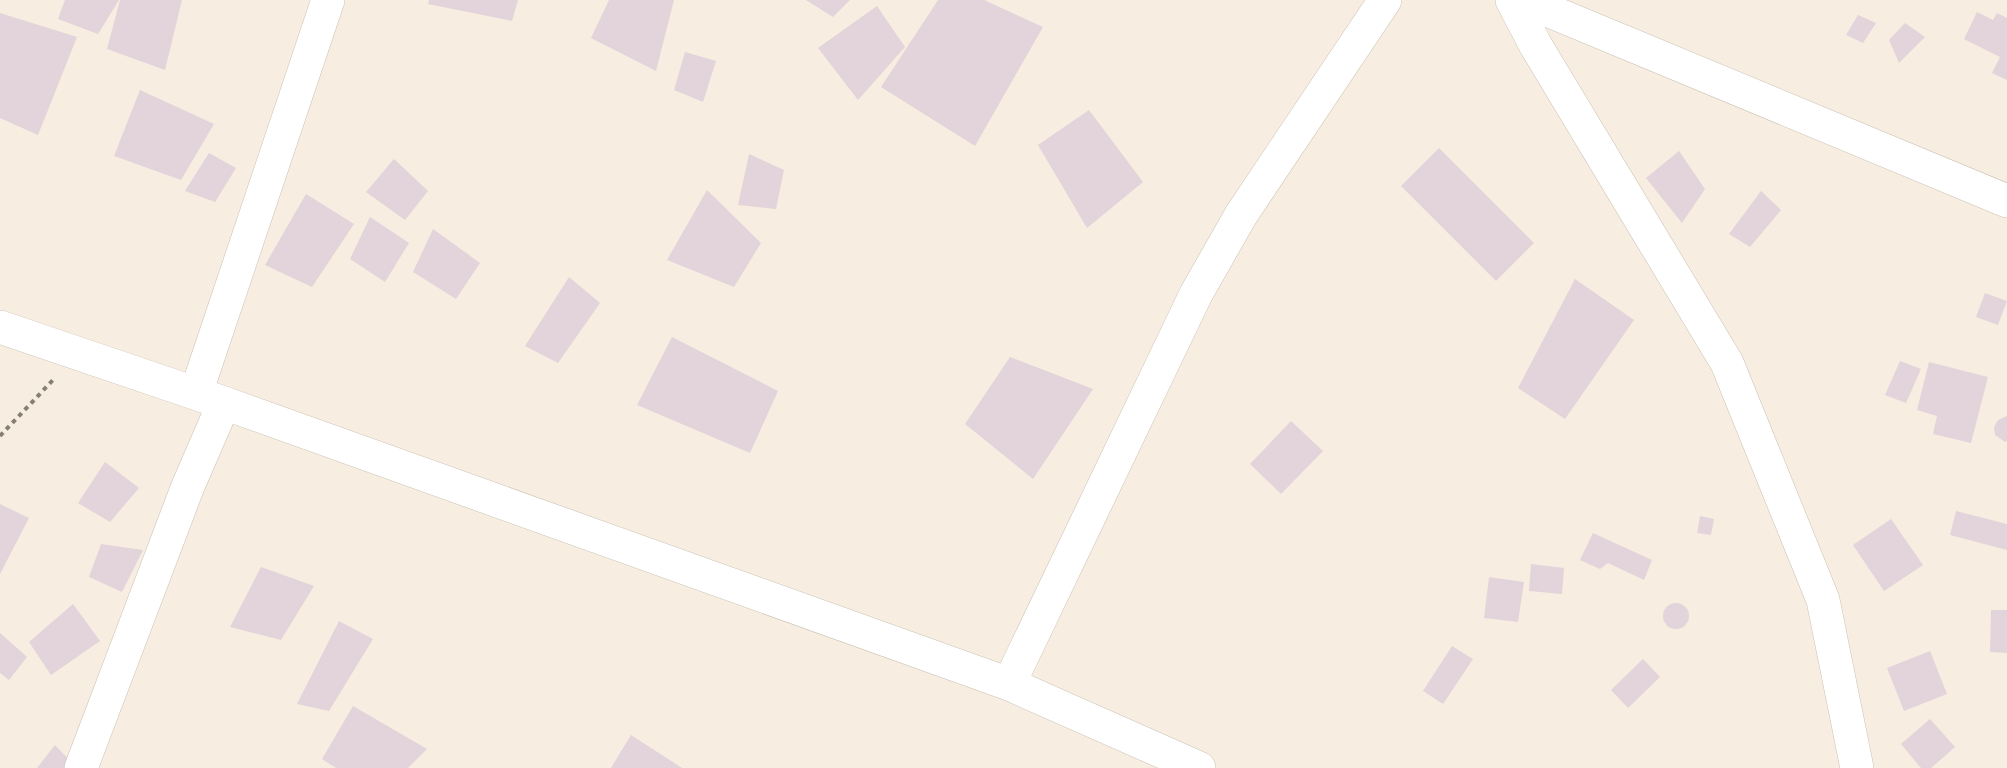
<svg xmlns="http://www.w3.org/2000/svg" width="2007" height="768" font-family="'Libre Baskerville',serif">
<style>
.building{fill:#e3d3da}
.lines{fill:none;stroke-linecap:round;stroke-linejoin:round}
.minor-casing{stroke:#cac1b4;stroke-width:34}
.path{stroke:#857f76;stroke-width:4;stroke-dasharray:4.5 4.5;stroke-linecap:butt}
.minor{stroke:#fff;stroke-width:33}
</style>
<rect width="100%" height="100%" fill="#f7eee1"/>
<!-- building -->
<g class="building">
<polygon points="65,0 119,0 98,34 58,19"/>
<polygon points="120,0 182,0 165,70 107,49"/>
<polygon points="429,0 518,0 512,21 428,4"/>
<polygon points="609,0 674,0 656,71 591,38"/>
<polygon points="806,0 850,0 833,17"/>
<polygon points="938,0 984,0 1043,27 975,146 881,87"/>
<polygon points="877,6 905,47 858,100 818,48"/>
<polygon points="1977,12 1993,20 1997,13 2007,18 2007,80 1992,73 2000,57 1964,39"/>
<polygon points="0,13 77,37 38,135 0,118"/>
<polygon points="1858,15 1876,23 1863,43 1846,35"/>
<polygon points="1905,23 1925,37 1899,63 1889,40"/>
<polygon points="685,52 716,61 703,102 674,90"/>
<polygon points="140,90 214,124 181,180 114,156"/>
<polygon points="1089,110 1143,182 1087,228 1038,145"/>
<polygon points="1439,148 1534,243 1496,281 1401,186"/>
<polygon points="1679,151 1705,189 1682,223 1646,178"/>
<polygon points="209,153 236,168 215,202 185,191"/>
<polygon points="749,154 784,170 776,209 738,205"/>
<polygon points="394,159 428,191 405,220 366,192"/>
<polygon points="707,190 761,243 734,287 667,260"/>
<polygon points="1761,191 1781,210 1750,247 1729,234"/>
<polygon points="306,194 354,224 312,287 265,265"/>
<polygon points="370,217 409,243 385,282 350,259"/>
<polygon points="433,229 480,263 456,299 413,272"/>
<polygon points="569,277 600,303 558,363 525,346"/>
<polygon points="1575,279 1634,320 1565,419 1518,388"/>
<polygon points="1985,293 2007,301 1998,325 1976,317"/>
<polygon points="672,337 778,391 750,453 637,405"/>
<polygon points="1010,357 1093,389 1033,479 965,424"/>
<polygon points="1900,361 1921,369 1906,403 1885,395"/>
<polygon points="1929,362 1988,377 1971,443 1933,434 1937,416 1917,410"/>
<polygon points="2007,416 2007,441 2005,442 1995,435 1994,427 1998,420"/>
<polygon points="1291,421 1323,451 1281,494 1250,464"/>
<polygon points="105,462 139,488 110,522 78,503"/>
<polygon points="0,504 29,518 0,574"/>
<polygon points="1956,511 2007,524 2007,550 1950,535"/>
<polygon points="1700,516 1714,519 1711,535 1697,533"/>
<polygon points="1891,519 1923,565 1884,591 1853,545"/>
<polygon points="1593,533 1652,560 1644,580 1608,563 1600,569 1580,560"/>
<polygon points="101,544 143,550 122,592 89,577"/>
<polygon points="1531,564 1564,568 1562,594 1529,591"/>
<polygon points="261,567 314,586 281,640 230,627"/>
<polygon points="1489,577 1524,582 1518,622 1484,618"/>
<circle cx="1676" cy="616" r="13"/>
<polygon points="73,604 100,641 51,675 29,642"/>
<polygon points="1991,610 2007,610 2007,653 1990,652"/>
<polygon points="339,621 373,639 329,711 297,704"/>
<polygon points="0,633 27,657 9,680 0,673"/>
<polygon points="1452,646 1473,659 1443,704 1423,691"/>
<polygon points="1930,651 1947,694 1904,711 1887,668"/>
<polygon points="1643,659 1660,677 1628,708 1611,690"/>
<polygon points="353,706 427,749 408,768 336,768 322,759"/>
<polygon points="1930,719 1955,747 1931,768 1921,768 1901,744"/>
<polygon points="631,735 682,768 611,768"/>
<polygon points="55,745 71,762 67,768 37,768"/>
</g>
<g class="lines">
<!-- minor casing -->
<g class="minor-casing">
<g id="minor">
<polyline points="1512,0 1536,46 1727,363 1823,600 1857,768"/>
<polyline points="1523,0 2007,201"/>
<polyline points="0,327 224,403 1009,684 1199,768"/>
<polyline points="196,393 328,0"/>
<polyline points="1009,684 1196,294 1241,215 1385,0"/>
<polyline points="81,768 188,486 224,403"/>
</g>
</g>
<!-- path -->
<polyline class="path" points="0,436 53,380"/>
<!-- minor -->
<use href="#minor" class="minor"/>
</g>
</svg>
